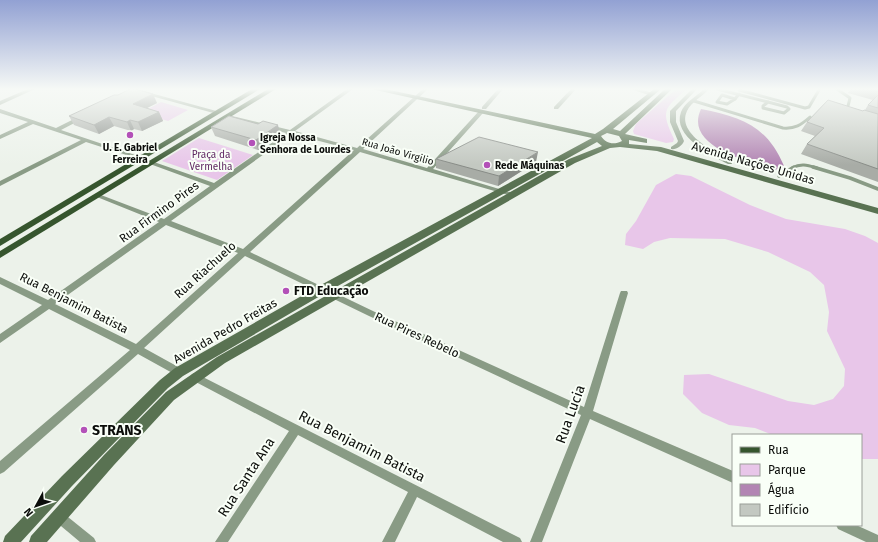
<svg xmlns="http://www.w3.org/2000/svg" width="878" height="542" font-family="'Fira Sans',sans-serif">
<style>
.green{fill:#e8c6e9}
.water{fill:#b285b3}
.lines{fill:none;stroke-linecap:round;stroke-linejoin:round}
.lane-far1{stroke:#899b85;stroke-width:3}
.lane{stroke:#899b85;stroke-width:3.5}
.street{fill:#899b85;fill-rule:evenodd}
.secondary{fill:#597252;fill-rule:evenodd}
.primary{fill:#36552e;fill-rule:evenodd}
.wall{fill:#a8aca6}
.shaded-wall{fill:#888c87}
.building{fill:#c3c8c1;stroke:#888c87}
.poi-dot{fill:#b351b8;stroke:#f9fff7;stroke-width:1.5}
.labels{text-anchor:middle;stroke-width:4;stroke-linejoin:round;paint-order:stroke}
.far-poi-label{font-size:10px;font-weight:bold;fill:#0b0d0a;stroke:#f9fff7;text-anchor:start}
.far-street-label{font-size:10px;fill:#0b0d0a;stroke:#f9fff7}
.far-park-label{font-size:10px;fill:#5f2762;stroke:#f9fff7}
.street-label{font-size:12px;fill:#0b0d0a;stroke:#f9fff7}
.poi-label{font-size:12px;font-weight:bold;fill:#0b0d0a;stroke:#f9fff7;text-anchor:start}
.near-street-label{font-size:14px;fill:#0b0d0a;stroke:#f9fff7}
.near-poi-label{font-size:14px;font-weight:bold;fill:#0b0d0a;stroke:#f9fff7;text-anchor:start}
</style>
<rect width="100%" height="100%" fill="#ecf2ea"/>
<!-- green -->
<g class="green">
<path d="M 676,89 L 687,89 C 663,109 661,111 674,139 L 673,142 L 666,143 L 634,134 L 633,131 L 636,124 Z"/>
<polygon points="161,102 188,110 168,121 141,113"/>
<polygon points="199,138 253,155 217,180 162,161"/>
<polygon points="676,174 691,176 750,205 786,219 845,229 865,236 878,243 878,459 861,459 861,435 773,435 755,428 729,425 702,413 683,394 684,375 709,374 788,401 814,405 833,399 844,386 845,369 827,331 829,312 824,285 810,272 768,252 725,239 670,238 654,242 643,249 625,245 626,234 636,221 656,185"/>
</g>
<!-- water -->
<path class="water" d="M 701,109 C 742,117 767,126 784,166 L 775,170 C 751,162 683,147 701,109 Z"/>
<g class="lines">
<!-- lane-far1 -->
<g class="lane-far1">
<polyline points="717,89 768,102"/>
<polyline points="837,89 850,98 848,106"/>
<polyline points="739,90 805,108 809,107 819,90"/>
<polygon points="722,95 735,99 727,104 717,102"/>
<polyline points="735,99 739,94"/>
<path d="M 694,101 L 783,128 C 795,129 801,125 810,117"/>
<polygon points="768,102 787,107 789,109 784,113 763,108 763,106"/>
<path d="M 792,168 C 801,163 807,165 817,168"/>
</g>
<!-- lane -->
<g class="lane">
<polyline points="813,167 850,178 878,189"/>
<polyline points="779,176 794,167"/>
</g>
<!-- street -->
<g class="street">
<polygon points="28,89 35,89 0,105 0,101"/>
<polygon points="126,89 136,89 220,112 217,114"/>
<path d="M 347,89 L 353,89 L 295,131 L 357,148 L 423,89 L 428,89 L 363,149 L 427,168 L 479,111 L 483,111 L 483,113 L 433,169 L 516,194 L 517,195 L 516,196 L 512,196 L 360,152 L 250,252 L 375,312 L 584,407 L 620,293 L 621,291 L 627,291 L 628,293 L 593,411 L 733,471 L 733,483 L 590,419 L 542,542 L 530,542 L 581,415 L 369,316 L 245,256 L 144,348 L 182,369 L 184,372 L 182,375 L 179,376 L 176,375 L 138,354 L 4,472 L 0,474 L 0,461 L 130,350 L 49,309 L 0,343 L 0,334 L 42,305 L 0,284 L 0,277 L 48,300 L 159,222 L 97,197 L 97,195 L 101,195 L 164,219 L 210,186 L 150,164 L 150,162 L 154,162 L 214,183 L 286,133 L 228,117 L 228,115 L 290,130 ZM 292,134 L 354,150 L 243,249 L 171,221 ZM 166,225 L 238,253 L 136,344 L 55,304 Z"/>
<polygon points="498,89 503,89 486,109 482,109 482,107"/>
<polygon points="571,89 576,89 558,109 554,109 554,107"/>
<polygon points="630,89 640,89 655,94 652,96"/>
<path d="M 692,89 L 697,89 L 676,111 L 676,122 L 684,141 C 682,146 676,150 671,149 L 671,147 L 677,143 L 678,141 L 670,122 L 670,111 Z"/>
<path d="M 704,89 L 709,89 C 703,96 691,102 687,111 C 676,134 717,153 732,162 L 732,164 L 728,164 C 711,155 672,136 681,112 C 684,103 697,96 704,89 Z"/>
<polygon points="0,109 56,128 80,116 84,116 84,118 61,130 144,158 141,160 139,159 86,142 0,186 0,181 81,140 33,124 0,139 0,135 28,122 0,113"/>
<polygon points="195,373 520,538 522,542 503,542 417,497 395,542 382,542 408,492 298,435 228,542 215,542 289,431 192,380 190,377 192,374"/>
<polygon points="59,511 63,513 94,538 96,542 80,542 55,521 53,517 55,513"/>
<polygon points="836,525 856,525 878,535 878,542 866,542 838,529"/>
</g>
<!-- secondary -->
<path class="secondary" d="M 371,89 L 385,89 L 595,134 L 603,129 L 654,89 L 661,89 L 613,129 L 620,131 L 665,89 L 672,89 L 625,134 L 647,139 L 647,143 L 629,140 L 629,144 L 661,147 L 878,208 L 878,214 L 657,151 L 620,147 L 610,148 L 575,163 L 225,363 L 174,400 L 114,465 L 47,542 L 29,542 L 31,536 L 104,455 L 166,392 L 217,357 L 569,159 L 602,146 L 597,142 L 327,292 L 183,376 L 168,388 L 72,486 L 21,542 L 3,542 L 5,536 L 62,476 L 160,380 L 175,368 L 319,286 L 592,138 ZM 607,133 L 619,136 L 622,141 C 614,145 606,144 601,136 Z"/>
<!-- primary -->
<g class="primary">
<polygon points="252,89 260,89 0,246 0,239"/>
<polygon points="268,89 276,89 0,258 0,251"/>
</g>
</g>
<!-- wall -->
<g class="wall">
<polygon points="851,89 878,89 878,182 801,154 807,144 815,136 801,131 807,122 863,111 865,110 868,105 873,100 848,93"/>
<polygon points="157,103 147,108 159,112 163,121 142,131 134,129 131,131 114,126 99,134 74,125 69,116"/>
<polygon points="211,127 280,134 258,150 215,136"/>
<polygon points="436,159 536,162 498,186 436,168"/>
</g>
<!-- shaded-wall -->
<g class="shaded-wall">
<polygon points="153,94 157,103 137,113 133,104"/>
<polygon points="159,112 163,121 142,131 138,122"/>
<polygon points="109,117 114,126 99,134 94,125"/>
<polygon points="130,120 134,129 131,131 127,122"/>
<polygon points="278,125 280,134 258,150 256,140"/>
<polygon points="538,152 536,162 498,186 499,176"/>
</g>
<!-- building -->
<g class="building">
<polygon points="130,89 135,89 153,94 133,104 159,112 138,122 130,120 127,122 109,117 94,125 69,116 114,95 118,95"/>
<polygon points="871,89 878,89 878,92"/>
<polygon points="878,95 878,108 868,105"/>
<polygon points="828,100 863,111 864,110 878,114 878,169 807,144 824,128 807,122"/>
<polygon points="229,116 258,124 263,121 278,125 256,140 211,127"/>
<polygon points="479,137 538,152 499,176 436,159"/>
</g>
<!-- sky -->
<linearGradient id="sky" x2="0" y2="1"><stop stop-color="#92a1d3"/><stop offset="0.54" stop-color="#f6f9f6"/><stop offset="1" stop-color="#f6f9f6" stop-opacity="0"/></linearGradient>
<rect width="878" height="165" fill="url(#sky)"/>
<!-- markers -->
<g class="poi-dot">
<circle cx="130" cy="135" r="4"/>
<circle cx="252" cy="143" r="4"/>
<circle cx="487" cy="165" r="4"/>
<circle cx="286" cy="291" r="4"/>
<circle cx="84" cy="430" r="4"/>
</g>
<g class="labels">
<!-- far-poi labels -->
<g class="far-poi-label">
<text x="260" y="141">Igreja Nossa<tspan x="260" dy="12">Senhora de Lourdes</tspan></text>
<text x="130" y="151" text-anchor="middle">U. E. Gabriel<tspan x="130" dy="12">Ferreira</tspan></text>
<text x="495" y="169">Rede Máquinas</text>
</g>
<!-- far-street labels -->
<g class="far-street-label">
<text transform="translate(398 151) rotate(16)" y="4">Rua João Virgilio</text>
</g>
<!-- far-park labels -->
<g class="far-park-label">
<text x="211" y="158">Praça da<tspan x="211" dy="12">Vermelha</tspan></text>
</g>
<!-- street labels -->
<g class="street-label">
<text transform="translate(753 163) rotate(16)" y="4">Avenida Nações Unidas</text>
<text transform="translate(159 212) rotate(-36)" y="4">Rua Firmino Pires</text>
<text transform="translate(205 270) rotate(-42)" y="4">Rua Riachuelo</text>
<text transform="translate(74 303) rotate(27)" y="4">Rua Benjamim Batista</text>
<text transform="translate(225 331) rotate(-30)" y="4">Avenida Pedro Freitas</text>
<text transform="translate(417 335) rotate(25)" y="4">Rua Pires Rebelo</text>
</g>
<!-- poi labels -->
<g class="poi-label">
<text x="294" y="295">FTD Educação</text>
</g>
<!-- near-street labels -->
<g class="near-street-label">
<text transform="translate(570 414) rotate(-70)" y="5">Rua Lucia</text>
<text transform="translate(362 446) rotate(27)" y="5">Rua Benjamim Batista</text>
<text transform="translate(246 477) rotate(-57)" y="5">Rua Santa Ana</text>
</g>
<!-- near-poi labels -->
<g class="near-poi-label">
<text x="92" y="435">STRANS</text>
</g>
</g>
<!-- legend -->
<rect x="732" y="434" width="130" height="92" fill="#f9fff7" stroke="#9a9e98"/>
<rect x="740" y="447" width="20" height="6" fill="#36552e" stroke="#9a9e98"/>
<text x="768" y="454" font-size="12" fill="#0b0d0a">Rua</text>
<rect x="740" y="464" width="20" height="12" fill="#e8c6e9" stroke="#9a9e98"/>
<text x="768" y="474" font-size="12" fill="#0b0d0a">Parque</text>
<rect x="740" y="484" width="20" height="12" fill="#b285b3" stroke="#9a9e98"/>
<text x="768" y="494" font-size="12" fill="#0b0d0a">Água</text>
<rect x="740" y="504" width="20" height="12" fill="#c3c8c1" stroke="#9a9e98"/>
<text x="768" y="514" font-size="12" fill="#0b0d0a">Edifício</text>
<!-- north arrow -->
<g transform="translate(36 506) rotate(230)" stroke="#f9fff7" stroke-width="3" paint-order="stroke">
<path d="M0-3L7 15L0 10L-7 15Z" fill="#0b0d0a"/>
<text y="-6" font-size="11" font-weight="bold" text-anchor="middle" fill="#0b0d0a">N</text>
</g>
</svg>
